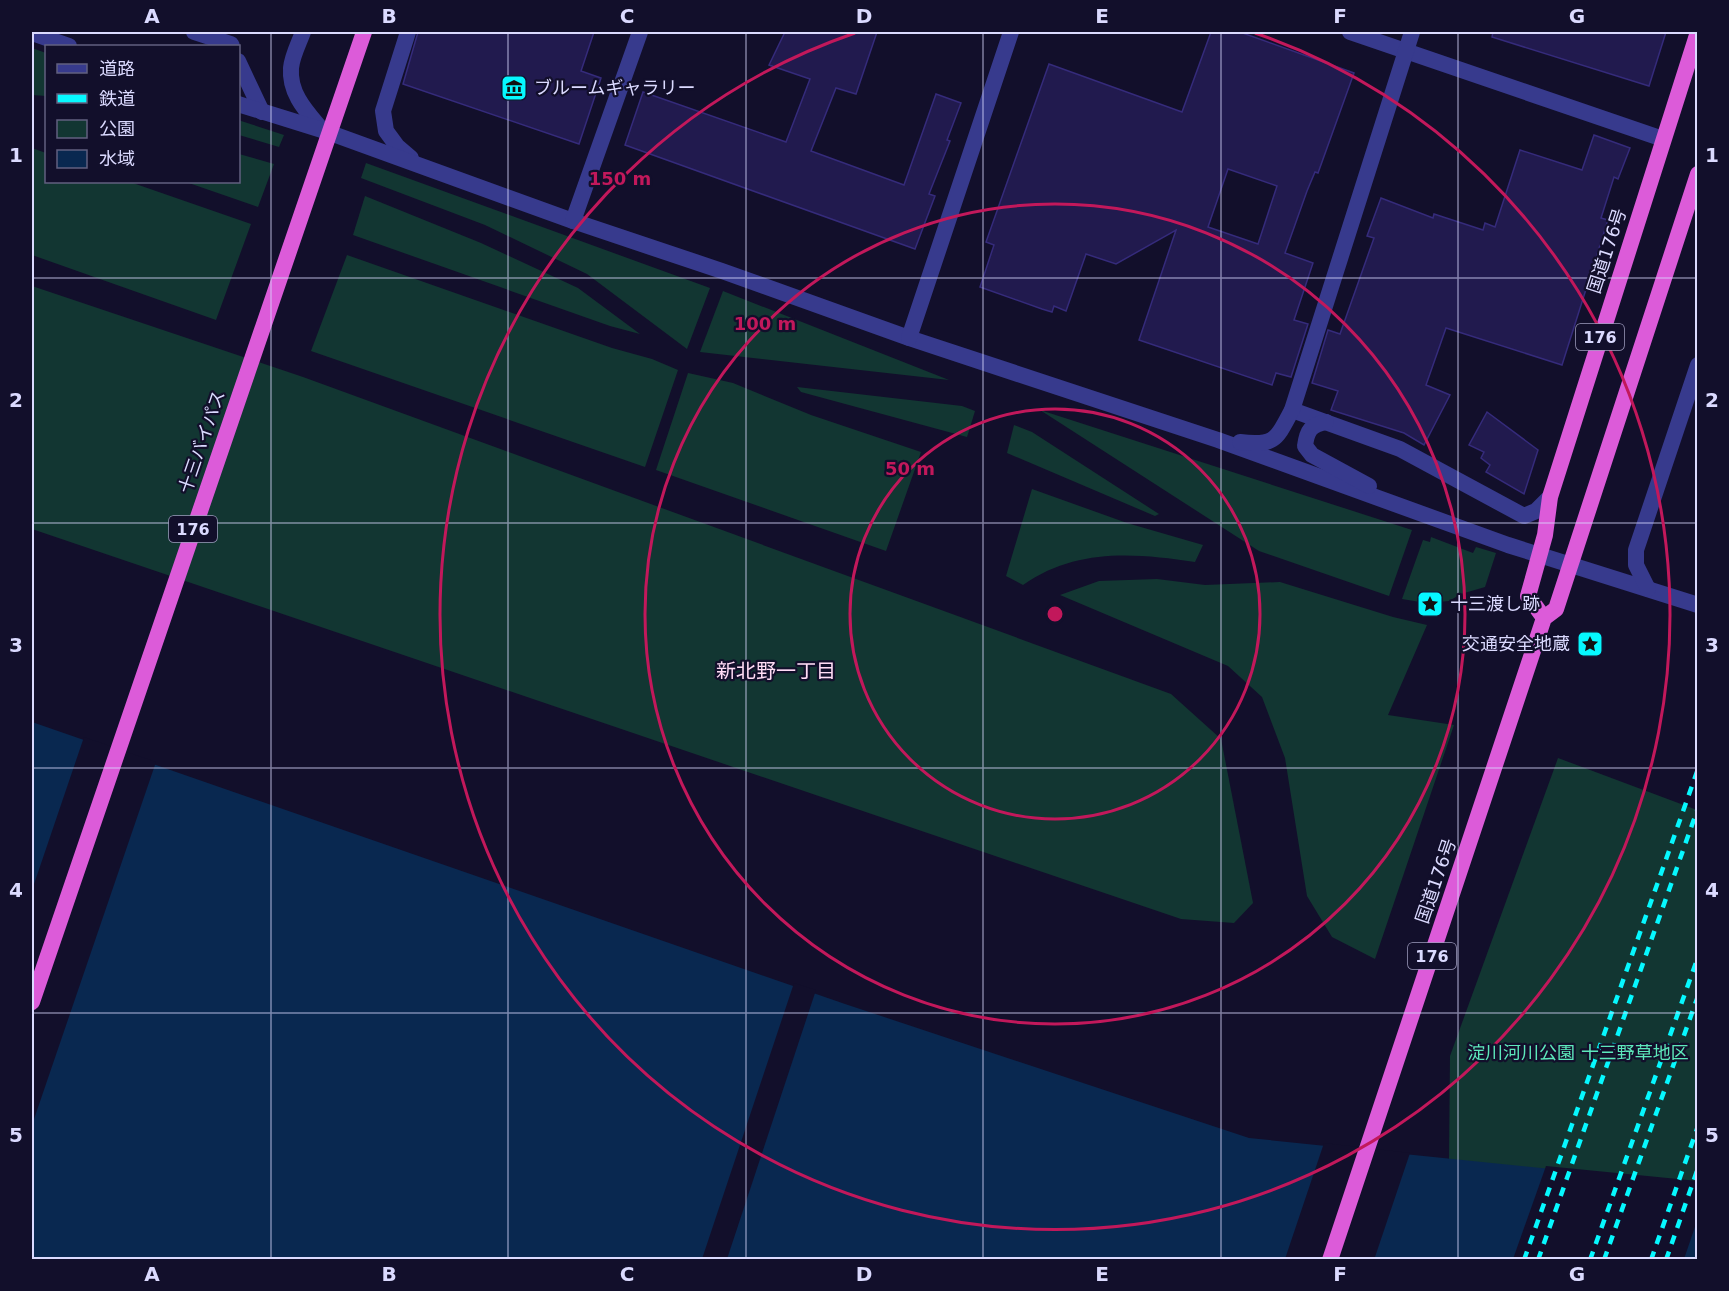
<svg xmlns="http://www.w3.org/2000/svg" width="1729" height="1291" font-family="'DejaVu Sans','Noto Sans JP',sans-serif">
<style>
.green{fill:#123632}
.water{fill:#092850}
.pier{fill:#120f2b}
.building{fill:#211a4e;stroke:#352b7b;stroke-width:1.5;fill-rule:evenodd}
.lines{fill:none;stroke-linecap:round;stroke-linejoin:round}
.minor{stroke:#373a8d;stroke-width:16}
.tertiary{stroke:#373a8d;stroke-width:16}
.trunk{stroke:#dc5bd9;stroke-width:16}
.rail{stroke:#06f8ff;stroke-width:4.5;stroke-dasharray:9 8;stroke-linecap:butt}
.grid{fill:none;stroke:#dbdaff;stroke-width:1.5;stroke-opacity:0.55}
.ring{fill:none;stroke:#c2185b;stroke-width:3}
.labels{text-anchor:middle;stroke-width:4.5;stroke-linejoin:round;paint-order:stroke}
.shield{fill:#120f2b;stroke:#9f9dbf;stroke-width:1.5}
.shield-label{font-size:16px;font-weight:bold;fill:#dbdaff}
.poi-label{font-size:18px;fill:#dbdaff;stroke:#120f2b;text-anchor:start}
.street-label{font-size:18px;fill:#dbdaff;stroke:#120f2b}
.park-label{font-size:18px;fill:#5de8bb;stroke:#120f2b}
.neighbourhood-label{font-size:20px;fill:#ffdcf5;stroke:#120f2b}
.centre{fill:#c2185b;stroke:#120f2b;stroke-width:3}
.ring-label{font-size:18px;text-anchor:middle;font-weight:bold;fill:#c2185b;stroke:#120f2b;stroke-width:4.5;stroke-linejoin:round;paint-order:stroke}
.neatline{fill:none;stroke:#dbdaff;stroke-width:2}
.grid-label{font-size:20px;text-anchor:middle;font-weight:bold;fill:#dbdaff}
</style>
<rect width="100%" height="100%" fill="#120f2b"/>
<!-- green -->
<g class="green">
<polygon points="32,48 46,53 46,96 32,95"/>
<polygon points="238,120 284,135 279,147 239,135"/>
<polygon points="32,148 46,153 46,182 130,182 251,224 216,320 32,255"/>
<polygon points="239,154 274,164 258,207 186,182 238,182"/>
<polygon points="366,163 710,288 687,349 587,274 485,225 361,178"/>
<polygon points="365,196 481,243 578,288 640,334 610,326 353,235"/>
<polygon points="347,255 612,348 652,359 678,370 645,467 311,351"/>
<polygon points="32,286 303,377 1171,694 1221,739 1253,903 1234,923 1181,919 32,529"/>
<polygon points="723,291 949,380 700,352"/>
<polygon points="688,373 733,383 811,415 921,452 886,551 656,470"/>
<polygon points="797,387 962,406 975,411 967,437 801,392"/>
<polygon points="1040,410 1412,530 1389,596 1259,551"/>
<polygon points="1014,425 1032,432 1159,514 1155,516 1007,453"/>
<path d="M 1032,489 L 1127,523 L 1203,545 L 1195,562 C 1134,553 1076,548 1023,585 L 1006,576 Z"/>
<polygon points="1431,537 1473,553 1476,547 1496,553 1485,587 1461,594 1449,601 1426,603 1402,599 1423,540 1430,542"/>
<polygon points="1157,579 1205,585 1280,582 1393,617 1427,625 1388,715 1454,725 1375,959 1332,937 1307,896 1285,758 1262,697 1228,666 1060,595 1099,581"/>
<polygon points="1558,758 1697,810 1697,1184 1449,1160 1450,1056"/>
</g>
<!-- water -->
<polygon class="water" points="32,722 845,1004 1249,1138 1698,1184 1697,1260 32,1260"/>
<!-- pier -->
<g class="pier">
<polygon points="84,737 156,762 32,1125 32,890"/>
<polygon points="794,983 816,990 727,1259 702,1259"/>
<polygon points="1324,1143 1410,1153 1374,1260 1285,1259"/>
<polygon points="1546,1166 1698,1181 1697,1221 1684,1259 1513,1259"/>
</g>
<!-- building -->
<g class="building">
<polygon points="418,32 594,32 581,71 601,78 579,144 403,84"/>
<polygon points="785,32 877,32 856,94 836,88 811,151 904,185 936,94 961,103 947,140 950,141 929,194 935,196 915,249 625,145 643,92 786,142 810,79 769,65"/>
<path d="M 1211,32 L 1240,32 L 1354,73 L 1318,173 L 1315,172 L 1307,191 L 1285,253 L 1313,263 L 1294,320 L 1308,324 L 1291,377 L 1276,373 L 1272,385 L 1139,340 L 1176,230 L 1116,264 L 1086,254 L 1066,311 L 1054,306 L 1052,312 L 1042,309 L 980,287 L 994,245 L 986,242 L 1049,64 L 1182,112 ZM 1228,169 L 1277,186 L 1258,244 L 1208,227 Z"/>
<polygon points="1493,32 1666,32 1649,86 1492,37"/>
<polygon points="1594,135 1630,148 1618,179 1614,177 1601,218 1608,220 1562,365 1446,328 1426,385 1450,395 1424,445 1404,433 1331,410 1338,391 1312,383 1328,330 1340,334 1374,238 1367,236 1381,198 1433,218 1434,214 1483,230 1485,223 1495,227 1520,150 1582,170"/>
<polygon points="1487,412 1538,450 1524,494 1486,472 1490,465 1481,458 1484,452 1469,445"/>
</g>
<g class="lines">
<!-- minor -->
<g class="minor">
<polyline points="194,32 231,44 232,46"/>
<path d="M 303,32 C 299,43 292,56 291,68 C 289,94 307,112 322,130"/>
<polyline points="408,32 383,111 386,131 397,146 411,158"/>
<polyline points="1350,32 1663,139"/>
<polyline points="238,61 262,112"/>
<polyline points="238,104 322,130 573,221 722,271 909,338 1218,440 1508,545 1698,605"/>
<polyline points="573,221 640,32"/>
<polyline points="909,338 1011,32"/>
<polyline points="1292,410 1400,449 1524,516 1536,511 1550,497"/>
<path d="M 1326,422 C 1311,425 1307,430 1305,446 L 1312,455 L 1369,486"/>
<path d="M 1240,442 C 1275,446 1276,440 1292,410 L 1412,32"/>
<polyline points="1648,589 1636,565 1636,550 1698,365"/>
</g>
<!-- tertiary -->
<polyline class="tertiary" points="32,33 69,46"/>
<!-- trunk -->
<g class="trunk">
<polyline points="1544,618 1528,596 1545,535 1550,497 1698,32"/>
<polyline points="32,1002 364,32"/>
<polyline points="1330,1260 1544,618 1556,609 1698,174"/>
</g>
<!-- rail -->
<g class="rail">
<polyline points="1524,1260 1698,769"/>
<polyline points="1538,1260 1698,808"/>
<polyline points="1590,1260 1698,957"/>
<polyline points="1604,1260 1698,996"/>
<polyline points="1651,1260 1698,1126"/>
<polyline points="1666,1260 1698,1168"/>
</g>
</g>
<!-- grid -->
<path class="grid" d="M 271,32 L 271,1260M 508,32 L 508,1260M 746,32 L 746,1260M 983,32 L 983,1260M 1221,32 L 1221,1260M 1458,32 L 1458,1260M 32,278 L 1698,278M 32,523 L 1698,523M 32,768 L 1698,768M 32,1013 L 1698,1013"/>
<!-- distance rings -->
<g class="ring">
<circle cx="1055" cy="614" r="205"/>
<circle cx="1055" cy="614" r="410"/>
<path d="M1255 33A615 615 0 1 1 855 33"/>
</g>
<!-- icons -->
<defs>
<g id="museum-square" transform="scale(1.35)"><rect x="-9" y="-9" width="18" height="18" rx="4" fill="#06f8ff" stroke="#120f2b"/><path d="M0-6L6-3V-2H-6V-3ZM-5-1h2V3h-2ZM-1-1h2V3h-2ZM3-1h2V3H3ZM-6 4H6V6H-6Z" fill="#111"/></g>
<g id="sight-square" transform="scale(1.35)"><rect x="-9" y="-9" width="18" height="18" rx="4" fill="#06f8ff" stroke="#120f2b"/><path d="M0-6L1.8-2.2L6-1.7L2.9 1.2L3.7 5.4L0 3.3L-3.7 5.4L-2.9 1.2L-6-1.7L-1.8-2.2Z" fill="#111"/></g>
</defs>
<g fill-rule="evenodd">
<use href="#museum-square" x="514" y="88"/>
<use href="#sight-square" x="1430" y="604"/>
<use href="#sight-square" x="1590" y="644"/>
</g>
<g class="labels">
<!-- shield labels -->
<g class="shield">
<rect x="1576" y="324" width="48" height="26" rx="4.5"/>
<rect x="169" y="516" width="48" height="26" rx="4.5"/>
<rect x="1408" y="943" width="48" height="26" rx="4.5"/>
</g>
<g class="shield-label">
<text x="1600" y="343">176</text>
<text x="193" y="535">176</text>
<text x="1432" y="962">176</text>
</g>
<!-- poi labels -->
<g class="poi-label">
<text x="534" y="94">ブルームギャラリー</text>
<text x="1450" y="610">十三渡し跡</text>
<text x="1570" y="650" text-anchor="end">交通安全地蔵</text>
</g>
<!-- street labels -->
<g class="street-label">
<text transform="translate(1607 251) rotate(-72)" y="6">国道176号</text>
<text transform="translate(202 442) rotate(-71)" y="6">十三バイパス</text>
<text transform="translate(1436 881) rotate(-71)" y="6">国道176号</text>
</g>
<!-- park labels -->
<g class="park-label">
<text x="1578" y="1059">淀川河川公園 十三野草地区</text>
</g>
<!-- neighbourhood labels -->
<g class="neighbourhood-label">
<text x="776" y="678">新北野一丁目</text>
</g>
</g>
<circle cx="1055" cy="614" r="9" class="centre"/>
<g class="ring-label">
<text x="620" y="185">150 m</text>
<text x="765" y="330">100 m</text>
<text x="910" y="475">50 m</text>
</g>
<!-- border -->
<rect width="1729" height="1291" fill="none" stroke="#120f2b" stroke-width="66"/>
<!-- legend -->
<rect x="45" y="45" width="195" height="138" fill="#120f2b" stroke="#626080" stroke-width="1.5"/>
<rect x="57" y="64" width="30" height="9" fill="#373a8d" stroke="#626080" stroke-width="1.5"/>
<text x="99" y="75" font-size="18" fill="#dbdaff">道路</text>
<rect x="57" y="94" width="30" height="9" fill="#06f8ff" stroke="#626080" stroke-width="1.5"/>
<text x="99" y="105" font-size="18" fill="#dbdaff">鉄道</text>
<rect x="57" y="120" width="30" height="18" fill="#123632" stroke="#626080" stroke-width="1.5"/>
<text x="99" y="135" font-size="18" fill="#dbdaff">公園</text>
<rect x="57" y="150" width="30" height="18" fill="#092850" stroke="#626080" stroke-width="1.5"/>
<text x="99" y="165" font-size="18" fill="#dbdaff">水域</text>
<rect x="33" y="33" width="1663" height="1225" class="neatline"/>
<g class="grid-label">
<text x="152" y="23">A</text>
<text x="389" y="23">B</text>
<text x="627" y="23">C</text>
<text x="864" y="23">D</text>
<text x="1102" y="23">E</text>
<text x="1340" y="23">F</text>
<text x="1577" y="23">G</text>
<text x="16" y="162">1</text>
<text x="1712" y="162">1</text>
<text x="16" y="407">2</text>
<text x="1712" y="407">2</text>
<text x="16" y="652">3</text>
<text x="1712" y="652">3</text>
<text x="16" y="897">4</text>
<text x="1712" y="897">4</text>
<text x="16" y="1142">5</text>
<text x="1712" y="1142">5</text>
<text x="152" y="1281">A</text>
<text x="389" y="1281">B</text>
<text x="627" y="1281">C</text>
<text x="864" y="1281">D</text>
<text x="1102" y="1281">E</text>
<text x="1340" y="1281">F</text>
<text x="1577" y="1281">G</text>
</g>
</svg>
